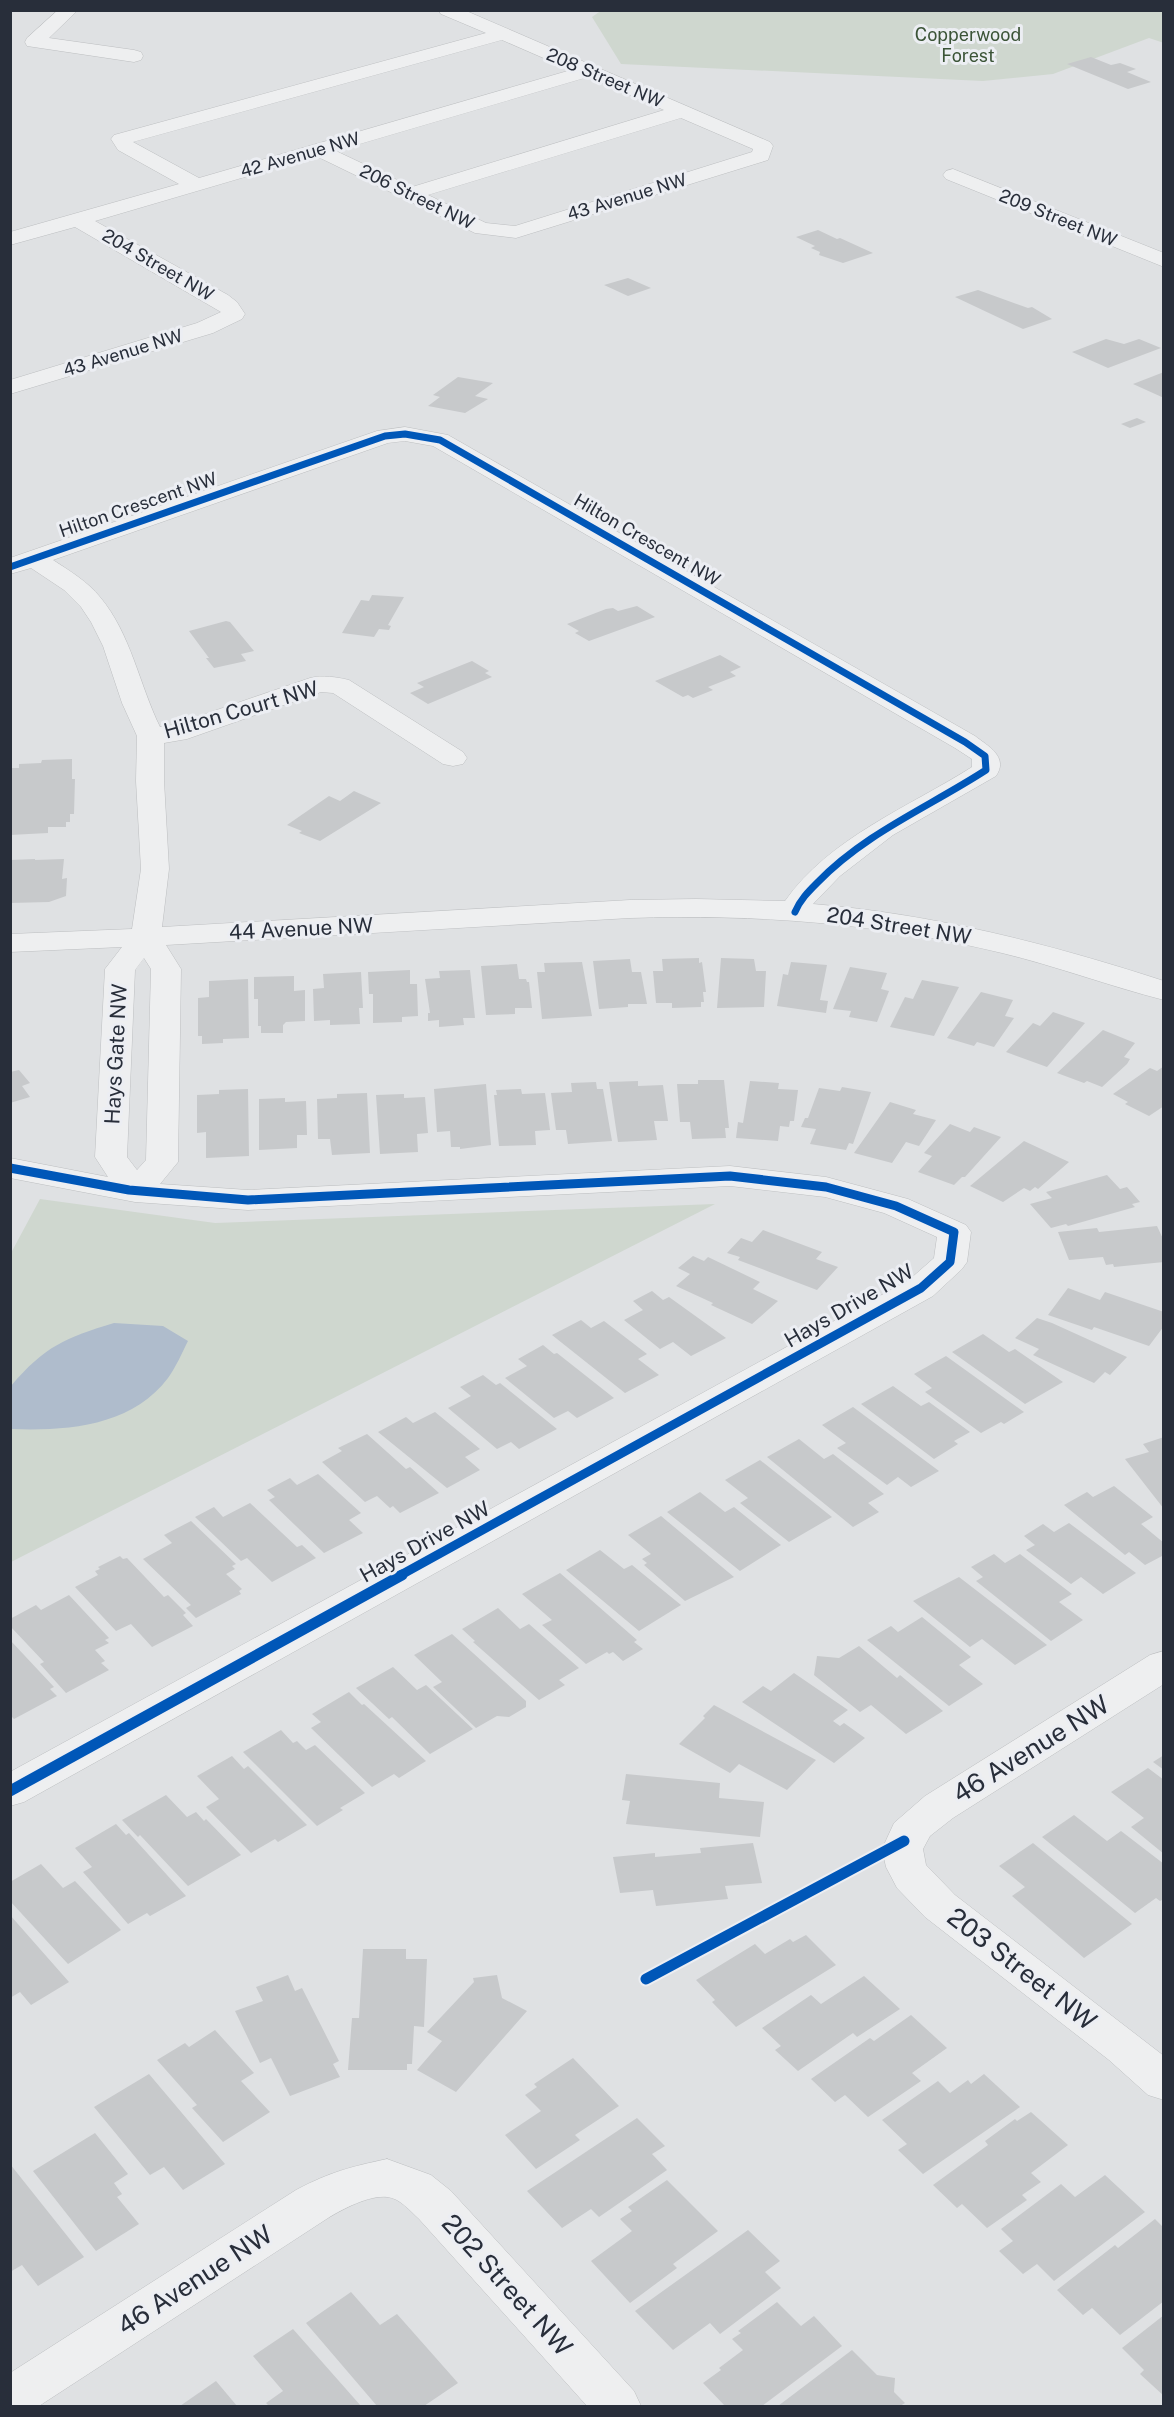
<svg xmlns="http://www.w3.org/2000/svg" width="1174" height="2417" font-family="'Public Sans',sans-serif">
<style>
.green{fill:#cfd7cf}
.water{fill:#afbccc}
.building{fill:#c7c9cb}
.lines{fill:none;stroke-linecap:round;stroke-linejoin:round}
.minor-casing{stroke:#bdbfc1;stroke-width:1}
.minor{fill:#eeeff0;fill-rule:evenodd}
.cycleway-far2-casing{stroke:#eceef3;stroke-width:10}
.cycleway-far1-casing{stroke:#eceef3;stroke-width:13}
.cycleway-casing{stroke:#eceef3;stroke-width:15}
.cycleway-far2{stroke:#0057b8;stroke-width:7}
.cycleway-far1{stroke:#0057b8;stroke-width:9}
.cycleway{stroke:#0057b8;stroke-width:11}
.labels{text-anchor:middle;stroke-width:6;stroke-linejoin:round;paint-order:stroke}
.far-park-label{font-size:18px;fill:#3b5437;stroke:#eceef3}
.far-street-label{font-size:18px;fill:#282e3a;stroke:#eceef3}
.street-label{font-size:21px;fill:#282e3a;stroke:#eceef3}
.near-street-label{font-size:26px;fill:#282e3a;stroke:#eceef3}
</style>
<rect width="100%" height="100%" fill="#dfe1e3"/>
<!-- green -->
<g class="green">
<polygon points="602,10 1163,10 1164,43 1149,38 1053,74 983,81 621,64 592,17"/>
<polygon points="40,1199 215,1223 715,1204 11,1562 11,1253"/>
</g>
<!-- water -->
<path class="water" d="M 114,1323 L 163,1326 L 188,1341 C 182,1353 176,1367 168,1378 C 131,1427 66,1431 11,1429 L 11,1386 C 45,1346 65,1338 114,1323 Z"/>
<!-- building -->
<g class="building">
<polygon points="1091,57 1111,65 1120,63 1136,69 1127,72 1151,82 1128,89 1067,64"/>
<polygon points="818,230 837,239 840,238 873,253 843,263 819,255 820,252 811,248 815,246 796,237"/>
<polygon points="628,278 651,288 628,296 604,285"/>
<polygon points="978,290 1028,308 1032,307 1052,319 1023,329 955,297"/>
<polygon points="1106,339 1124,344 1139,339 1161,348 1108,368 1072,352"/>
<polygon points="1164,372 1164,398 1133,384"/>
<polygon points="458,377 493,383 475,396 488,399 465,413 428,406 440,397 433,395"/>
<polygon points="1137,418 1146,422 1130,428 1121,424"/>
<polygon points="372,595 404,597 388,625 391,626 389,630 379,629 374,637 342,633 361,600 369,601"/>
<polygon points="637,606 655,617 589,641 575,633 579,631 567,624 606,609 613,608 618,611"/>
<polygon points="226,621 230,622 254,651 241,654 246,661 214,668 206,658 209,658 189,631"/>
<polygon points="720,655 741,667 730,672 736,676 708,687 713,690 693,698 688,695 683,697 655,681"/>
<polygon points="472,661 489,671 485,673 492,677 428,704 410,693 424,687 417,683"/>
<polygon points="72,759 72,779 75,779 74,814 70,814 70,822 66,822 66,827 48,827 48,833 10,835 12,802 10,802 11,768 19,768 19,764 41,763 42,760"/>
<polygon points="354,791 381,803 320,841 299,833 302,831 287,825 329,796 340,801"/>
<polygon points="35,859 35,860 64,859 62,879 67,878 66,896 49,902 10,903 10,860"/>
<polygon points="699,958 699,963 702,962 706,992 703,992 704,1002 701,1002 701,1007 672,1008 672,1003 656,1003 653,971 663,971 662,959"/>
<polygon points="721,958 754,959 756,971 766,971 764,1007 717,1008"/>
<polygon points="630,959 632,972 641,972 647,1004 628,1004 628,1007 599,1009 593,961"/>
<polygon points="582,962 592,1016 542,1019 537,972 545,972 544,963"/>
<polygon points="791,962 827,965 820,1000 828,1001 826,1013 777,1006 783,974 788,975"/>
<polygon points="517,964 519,979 526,979 527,982 529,982 532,1008 515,1008 515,1014 486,1015 481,966"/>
<polygon points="850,967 887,973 881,989 889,991 877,1022 849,1017 851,1011 833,1009"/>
<polygon points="410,970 410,984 417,984 418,1016 402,1017 402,1022 373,1023 373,994 369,994 368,972"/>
<polygon points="470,970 475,1018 463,1018 464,1025 439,1027 439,1020 428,1021 428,1013 430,1013 425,979 440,978 439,971"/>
<polygon points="361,972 363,1008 359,1008 360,1024 330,1025 330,1020 314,1021 313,989 324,988 323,974"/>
<polygon points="294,976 294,991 305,990 305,1021 286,1022 283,1025 283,1033 261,1033 261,1026 258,1026 258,999 254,999 254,977"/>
<polygon points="248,979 249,1038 223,1039 223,1043 202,1044 202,1036 198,1036 198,998 209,997 209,981"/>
<polygon points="922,980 959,987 934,1036 890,1027 905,997 913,999"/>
<polygon points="981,992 1013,1000 1005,1016 1014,1018 994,1047 977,1042 974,1046 947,1038"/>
<polygon points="1053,1012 1085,1023 1047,1067 1006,1052 1033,1023 1040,1026"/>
<polygon points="1103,1030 1135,1043 1124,1057 1130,1059 1127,1064 1102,1087 1087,1081 1084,1083 1057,1073"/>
<polygon points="1164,1066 1164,1106 1149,1116 1125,1104 1128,1102 1113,1094 1150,1068 1157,1071"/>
<polygon points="19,1070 30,1083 22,1086 30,1097 10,1103 10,1072"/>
<polygon points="698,1080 724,1080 729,1128 725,1128 726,1138 692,1139 690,1122 680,1122 677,1084 698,1084"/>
<polygon points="638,1081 638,1086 663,1085 668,1121 654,1121 657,1140 618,1142 609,1082"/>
<polygon points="750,1081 779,1083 778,1089 798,1090 794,1121 790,1121 789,1127 780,1126 778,1141 736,1138 738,1122 743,1123"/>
<polygon points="596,1082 597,1089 603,1089 612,1141 568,1144 566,1130 556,1130 551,1093 572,1092 571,1083"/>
<polygon points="486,1084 491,1145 460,1149 460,1147 451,1147 450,1131 437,1132 434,1089"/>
<polygon points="842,1087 871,1092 853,1144 849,1143 846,1150 810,1144 816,1129 801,1127 805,1118 808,1118 819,1088 840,1091"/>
<polygon points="248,1089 249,1156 206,1158 206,1132 197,1133 197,1095 219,1094 219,1090"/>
<polygon points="521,1089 522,1094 545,1093 550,1130 535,1131 536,1145 499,1146 494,1095 497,1095 496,1090"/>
<polygon points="367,1093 370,1153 332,1155 330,1139 318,1139 317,1099 337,1098 337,1094"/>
<polygon points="404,1094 404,1098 425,1097 428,1133 417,1134 418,1152 380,1154 376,1095"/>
<polygon points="285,1098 285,1102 306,1101 307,1135 297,1135 297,1148 259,1150 259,1099"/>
<polygon points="890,1102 916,1110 913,1114 936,1120 919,1146 906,1142 892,1163 854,1153"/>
<polygon points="950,1124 970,1132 974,1127 1001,1137 965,1177 962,1177 954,1185 918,1172 932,1156 924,1153"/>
<polygon points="1024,1141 1069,1162 1038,1189 1035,1187 1030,1191 1024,1188 1003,1202 970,1186"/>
<polygon points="1107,1175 1120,1189 1127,1187 1140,1202 1132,1204 1135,1207 1068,1226 1066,1224 1051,1228 1030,1204 1052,1198 1046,1192"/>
<polygon points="1157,1226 1164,1241 1164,1262 1114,1267 1113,1264 1106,1265 1103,1257 1069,1260 1058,1232 1097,1228 1099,1232"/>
<polygon points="763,1230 822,1252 816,1259 838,1267 817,1290 738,1260 740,1257 727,1253 741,1238 752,1242"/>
<polygon points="693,1256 704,1261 708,1257 760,1282 753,1289 778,1301 752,1324 711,1305 713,1303 676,1286 690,1274 678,1268"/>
<polygon points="1068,1288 1100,1300 1105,1292 1164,1312 1164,1326 1149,1346 1094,1327 1092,1330 1048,1315"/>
<polygon points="652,1291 663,1300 669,1297 726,1338 691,1356 673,1342 660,1349 624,1320 643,1310 633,1301"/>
<polygon points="1037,1318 1052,1323 1127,1357 1110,1375 1105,1372 1094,1383 1033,1355 1039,1349 1015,1338"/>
<polygon points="581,1320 591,1328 604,1321 647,1354 638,1359 659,1375 625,1393 552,1335"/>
<polygon points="983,1334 1009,1352 1015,1349 1063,1382 1025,1404 952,1352"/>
<polygon points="543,1345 554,1354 557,1353 614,1398 577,1418 568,1411 554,1418 505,1378 527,1366 518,1359"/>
<polygon points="946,1356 1024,1412 1004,1424 1001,1422 981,1433 925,1392 932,1388 914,1374"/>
<polygon points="483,1375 496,1385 500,1383 557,1429 519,1449 511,1442 497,1449 448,1408 471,1396 460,1387"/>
<polygon points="893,1386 921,1406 929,1402 970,1432 954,1441 958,1444 934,1459 861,1404"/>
<polygon points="853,1407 939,1471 911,1487 898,1477 887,1485 837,1448 846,1443 822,1425"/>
<polygon points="435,1412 480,1449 465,1457 480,1470 447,1488 378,1432 406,1417 413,1423"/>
<polygon points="367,1434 406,1469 410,1467 439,1493 400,1513 393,1506 390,1508 377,1496 365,1502 322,1462 342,1451 338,1448"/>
<polygon points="1164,1437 1164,1509 1125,1459 1149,1452 1143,1444"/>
<polygon points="799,1439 824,1459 833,1454 884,1494 868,1503 879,1512 853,1527 767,1457"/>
<polygon points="760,1460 832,1517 789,1542 740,1503 748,1498 725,1480"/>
<polygon points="318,1474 361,1513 349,1520 363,1533 324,1553 269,1500 275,1497 267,1490 290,1478 297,1485"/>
<polygon points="1114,1486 1153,1517 1141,1524 1164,1543 1164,1555 1145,1565 1129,1552 1125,1555 1064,1505 1087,1492 1093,1497"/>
<polygon points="700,1492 725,1512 734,1507 781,1545 740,1571 667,1512"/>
<polygon points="250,1503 297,1547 302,1545 316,1558 272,1582 247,1558 241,1561 195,1517 214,1507 223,1517"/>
<polygon points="661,1516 734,1577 685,1601 644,1565 647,1563 642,1559 651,1554 628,1535"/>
<polygon points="191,1521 236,1564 232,1566 235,1569 226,1574 242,1589 239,1591 241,1594 196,1618 186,1608 191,1605 143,1559 172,1543 164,1535"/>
<polygon points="1069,1523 1136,1573 1103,1594 1081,1577 1071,1584 1026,1550 1035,1545 1024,1536 1043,1524 1054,1532"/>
<polygon points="600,1550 624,1569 632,1565 681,1605 639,1631 566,1570"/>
<polygon points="994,1554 1005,1563 1020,1554 1072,1594 1059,1602 1083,1620 1051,1641 976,1581 983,1577 971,1567"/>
<polygon points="120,1556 123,1559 127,1558 164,1597 168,1595 186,1613 183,1615 193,1626 152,1647 131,1624 116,1631 75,1587 98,1575 95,1571 100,1569 98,1567"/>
<polygon points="560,1573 637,1640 634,1642 643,1649 623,1661 613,1652 609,1654 607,1652 586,1664 542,1625 552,1620 522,1594"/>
<polygon points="959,1577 1047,1645 1015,1665 982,1639 970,1647 913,1601"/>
<polygon points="69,1595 109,1638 105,1640 109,1643 95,1650 105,1661 101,1663 109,1670 66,1693 40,1664 44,1662 10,1626 10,1619 36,1605 41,1610"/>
<polygon points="498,1608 520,1629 529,1624 579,1668 559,1680 565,1685 539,1700 473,1642 475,1641 462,1629"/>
<polygon points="922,1617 971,1657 959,1665 983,1684 949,1706 867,1640 891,1626 898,1632"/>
<polygon points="452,1634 526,1701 526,1707 509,1717 497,1716 476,1728 433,1687 442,1682 414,1655"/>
<polygon points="10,1640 54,1687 50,1689 57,1696 14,1719 10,1715"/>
<polygon points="859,1646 897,1678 900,1675 943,1711 906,1734 871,1705 860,1712 814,1675 817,1656 839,1658"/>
<polygon points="393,1667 417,1690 426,1685 473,1729 430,1754 392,1717 389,1719 356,1688"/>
<polygon points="794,1673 848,1710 833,1721 840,1726 844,1723 865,1738 834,1763 742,1702 763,1686 771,1691"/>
<polygon points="349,1692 362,1705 364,1704 426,1761 399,1778 394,1774 372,1787 311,1728 321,1722 312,1714"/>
<polygon points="714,1705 816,1760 787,1790 739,1764 730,1773 679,1744 705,1718 703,1716"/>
<polygon points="281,1730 293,1743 297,1741 306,1750 315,1745 365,1793 340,1808 343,1810 317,1826 243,1752"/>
<polygon points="1164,1755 1164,1770 1153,1762"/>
<polygon points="232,1756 244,1769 248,1766 307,1825 278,1842 275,1839 251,1853 206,1807 219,1799 197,1776"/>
<polygon points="1148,1768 1164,1780 1164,1854 1131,1827 1144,1818 1111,1792"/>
<polygon points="626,1774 720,1783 719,1798 764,1802 760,1837 626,1824 630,1801 622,1800"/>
<polygon points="166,1795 187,1817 196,1812 204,1821 206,1819 241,1855 188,1886 140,1835 138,1837 122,1820"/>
<polygon points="1074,1815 1107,1841 1121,1831 1164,1864 1164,1899 1160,1901 1156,1898 1135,1913 1042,1837"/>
<polygon points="116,1824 126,1835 129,1833 186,1896 150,1916 147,1913 128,1924 83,1872 92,1867 75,1848"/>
<polygon points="753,1843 762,1883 725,1886 728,1899 656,1906 653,1890 620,1893 613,1857 655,1853 655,1857 701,1853 700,1848"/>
<polygon points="1033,1843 1132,1924 1084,1958 1012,1896 1025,1887 999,1866"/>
<polygon points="41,1864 63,1888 75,1881 121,1930 68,1964 10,1901 10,1882"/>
<polygon points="10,1915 69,1982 31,2005 20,1992 10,1998"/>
<polygon points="806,1935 836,1965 736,2027 712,2002 715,2000 696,1980 755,1944 765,1954 790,1939 793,1942"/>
<polygon points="363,1949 406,1949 406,1959 427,1959 424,2027 414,2026 412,2064 407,2064 407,2070 348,2070 352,2018 359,2018"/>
<polygon points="288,1975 295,1991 302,1988 339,2061 333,2064 340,2077 290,2096 271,2058 260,2063 235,2011 263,2001 256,1987"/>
<polygon points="497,1975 502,1998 527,2011 456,2092 417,2070 442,2041 427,2032 474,1982 473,1978"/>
<polygon points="864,1976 900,2009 857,2037 853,2033 798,2071 775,2050 781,2046 762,2028 811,1995 821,2004"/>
<polygon points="911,2015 947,2048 912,2073 921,2081 868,2117 845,2095 835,2102 811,2079 870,2038 874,2041"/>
<polygon points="215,2030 254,2073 241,2081 270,2112 223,2142 192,2108 197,2105 157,2060 185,2043 189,2047"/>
<polygon points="573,2058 619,2106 575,2135 580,2140 536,2169 505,2135 541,2111 525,2095 537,2087 534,2084"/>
<polygon points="149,2074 225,2164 183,2190 164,2167 150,2175 94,2107"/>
<polygon points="984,2074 1020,2107 923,2174 898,2150 907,2144 882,2120 938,2081 950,2093 968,2080 971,2084"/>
<polygon points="1031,2112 1068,2145 1031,2173 1041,2182 1022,2195 1027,2200 987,2228 962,2204 957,2208 933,2185 988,2145 985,2141 1015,2119 1017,2121"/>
<polygon points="637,2118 665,2146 652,2154 667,2170 599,2217 591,2209 562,2228 527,2191"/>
<polygon points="95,2133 128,2174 114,2183 122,2194 117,2197 139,2224 96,2251 33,2171"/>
<polygon points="10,2164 84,2257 38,2286 22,2265 10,2272"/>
<polygon points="1105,2175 1145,2212 1054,2281 1037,2264 1023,2274 999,2251 1013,2241 1001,2229 1061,2184 1075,2197"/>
<polygon points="667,2180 718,2231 673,2264 677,2268 630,2303 591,2261 632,2231 620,2219 632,2211 628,2207"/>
<polygon points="1155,2219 1164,2228 1164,2301 1120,2335 1092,2308 1083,2315 1057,2290 1115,2245 1118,2248"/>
<polygon points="748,2230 780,2261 765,2272 781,2288 720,2334 710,2323 673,2350 635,2311"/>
<polygon points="351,2292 380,2325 397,2314 458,2383 424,2406 377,2406 306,2323"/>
<polygon points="777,2302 801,2326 814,2316 842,2346 762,2406 725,2406 703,2383 721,2370 719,2368 743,2350 732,2339 741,2333 738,2331"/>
<polygon points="1164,2315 1164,2396 1140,2374 1144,2370 1122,2348"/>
<polygon points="293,2329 361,2406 269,2406 266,2403 283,2391 253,2356"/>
<polygon points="852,2350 877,2375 895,2378 894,2392 905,2403 900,2406 778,2406"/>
<polygon points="216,2381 237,2406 180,2406"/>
</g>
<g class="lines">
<!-- minor casing -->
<g class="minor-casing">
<g id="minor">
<polygon points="58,10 78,10 49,38 134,50 141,52 143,56 141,60 134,62 27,46 25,42 27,38"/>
<path d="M 438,10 L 464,10 L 770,142 L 773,146 L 768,160 L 516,238 L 475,233 L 316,156 L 95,221 L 228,295 L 237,302 L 245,314 L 242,319 L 213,333 L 10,394 L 10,380 L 197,323 L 221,312 L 75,227 L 10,245 L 10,232 L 179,184 L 118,150 L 111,139 L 114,135 L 486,33 L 441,14 ZM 502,40 L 571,70 L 199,178 L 133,142 ZM 588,77 L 664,110 L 412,187 L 336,151 ZM 681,118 L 753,149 L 752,152 L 515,226 L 486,223 L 428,195 Z"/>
<polygon points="953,169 1164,253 1164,267 946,179 943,175 946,171"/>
<path d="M 405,427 L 448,435 L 975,736 C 988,746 1009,757 996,776 L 893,835 L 840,876 L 813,904 C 933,914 1050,944 1164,981 L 1164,1000 C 1109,986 1056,966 1002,953 C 879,923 756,914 630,918 L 166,945 L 181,969 L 178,1162 L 160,1184 L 248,1190 L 730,1166 L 826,1177 L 908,1199 L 966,1225 L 971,1232 L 967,1262 L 962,1269 L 933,1296 L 24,1802 L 10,1806 L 10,1772 L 909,1280 L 934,1258 L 937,1237 L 884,1213 L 825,1197 L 730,1186 L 248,1210 L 135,1202 L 10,1178 L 10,1158 L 108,1177 L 95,1157 L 105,969 L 122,947 L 10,952 L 10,934 L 132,929 L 141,869 L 136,781 L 137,736 L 122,703 L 103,646 L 91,622 L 81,607 L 64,590 L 31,568 L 10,574 L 10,558 L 377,431 ZM 405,441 L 433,446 L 955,748 L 972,759 L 972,767 C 909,807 829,838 785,901 L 696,899 L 630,900 L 162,927 L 169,869 L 164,781 L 164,743 L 187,739 L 321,692 L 333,693 L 443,764 L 453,766 L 463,764 L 467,758 L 463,752 L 349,680 C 336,677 323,675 310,678 L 173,725 L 160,727 C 139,684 131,634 100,597 C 88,582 70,571 53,560 L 388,443 ZM 144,958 L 151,969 L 146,1160 L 137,1170 L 127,1157 L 135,970 Z"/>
<polygon points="1164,1651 1164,1684 953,1818 930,1836 923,1849 926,1865 955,1895 1164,2056 1164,2100 1148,2095 1109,2060 925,1917 897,1888 886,1867 882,1849 894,1823 925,1796 1150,1655"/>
<path d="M 387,2159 L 431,2175 L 451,2191 L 634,2391 L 641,2406 L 587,2406 L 419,2219 C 410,2211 400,2198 387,2197 C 369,2195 343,2209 328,2218 L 39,2406 L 10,2406 L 10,2373 L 296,2190 C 330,2172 350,2167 387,2159 Z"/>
</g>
</g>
<!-- minor -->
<use href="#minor" class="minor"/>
<!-- cycleway-far2 casing -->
<g class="cycleway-far2-casing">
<path id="cycleway-far2" d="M 10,567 L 385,436 L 405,434 L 440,440 L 965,742 L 985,756 L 986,770 C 929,807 865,833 817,883 C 808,892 800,900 795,912"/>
</g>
<!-- cycleway-far1 casing -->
<g class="cycleway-far1-casing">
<polyline id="cycleway-far1" points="10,1168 129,1190 248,1200 730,1176 826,1187 896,1206 954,1232 950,1262 921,1288 399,1576"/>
</g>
<!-- cycleway casing -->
<g class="cycleway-casing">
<g id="cycleway">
<polyline points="10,1791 402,1575"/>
<polyline points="646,1979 904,1841"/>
</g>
</g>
<!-- cycleway-far2 -->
<use href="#cycleway-far2" class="cycleway-far2"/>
<!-- cycleway-far1 -->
<use href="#cycleway-far1" class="cycleway-far1"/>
<!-- cycleway -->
<use href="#cycleway" class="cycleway"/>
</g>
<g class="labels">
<!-- far-park labels -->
<g class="far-park-label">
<text x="968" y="41">Copperwood<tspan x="968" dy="21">Forest</tspan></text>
</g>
<!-- far-street labels -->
<g class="far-street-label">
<text transform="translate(605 78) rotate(23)" y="6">208 Street NW</text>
<text transform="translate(300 155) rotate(-16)" y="6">42 Avenue NW</text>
<text transform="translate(417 197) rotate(26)" y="6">206 Street NW</text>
<text transform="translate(627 197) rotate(-17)" y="6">43 Avenue NW</text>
<text transform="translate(1058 218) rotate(22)" y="6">209 Street NW</text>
<text transform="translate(158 265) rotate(30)" y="6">204 Street NW</text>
<text transform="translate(123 353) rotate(-17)" y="6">43 Avenue NW</text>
<text transform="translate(138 505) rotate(-19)" y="6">Hilton Crescent NW</text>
<text transform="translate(647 540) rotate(30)" y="6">Hilton Crescent NW</text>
</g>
<!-- street labels -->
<g class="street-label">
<text transform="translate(241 710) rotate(-16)" y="7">Hilton Court NW</text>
<text transform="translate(899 926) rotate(9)" y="7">204 Street NW</text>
<text transform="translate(301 929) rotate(-3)" y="7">44 Avenue NW</text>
<text transform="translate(116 1054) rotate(-87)" y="7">Hays Gate NW</text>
<text transform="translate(849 1306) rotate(-30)" y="7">Hays Drive NW</text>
<text transform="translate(425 1542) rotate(-29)" y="7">Hays Drive NW</text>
</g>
<!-- near-street labels -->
<g class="near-street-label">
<text transform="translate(1031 1749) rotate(-32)" y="9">46 Avenue NW</text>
<text transform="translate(1022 1969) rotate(38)" y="9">203 Street NW</text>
<text transform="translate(195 2280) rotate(-33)" y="9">46 Avenue NW</text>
<text transform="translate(507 2285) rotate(48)" y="9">202 Street NW</text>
</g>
</g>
<!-- border -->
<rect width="1174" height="2417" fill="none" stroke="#282e3a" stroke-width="24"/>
</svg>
